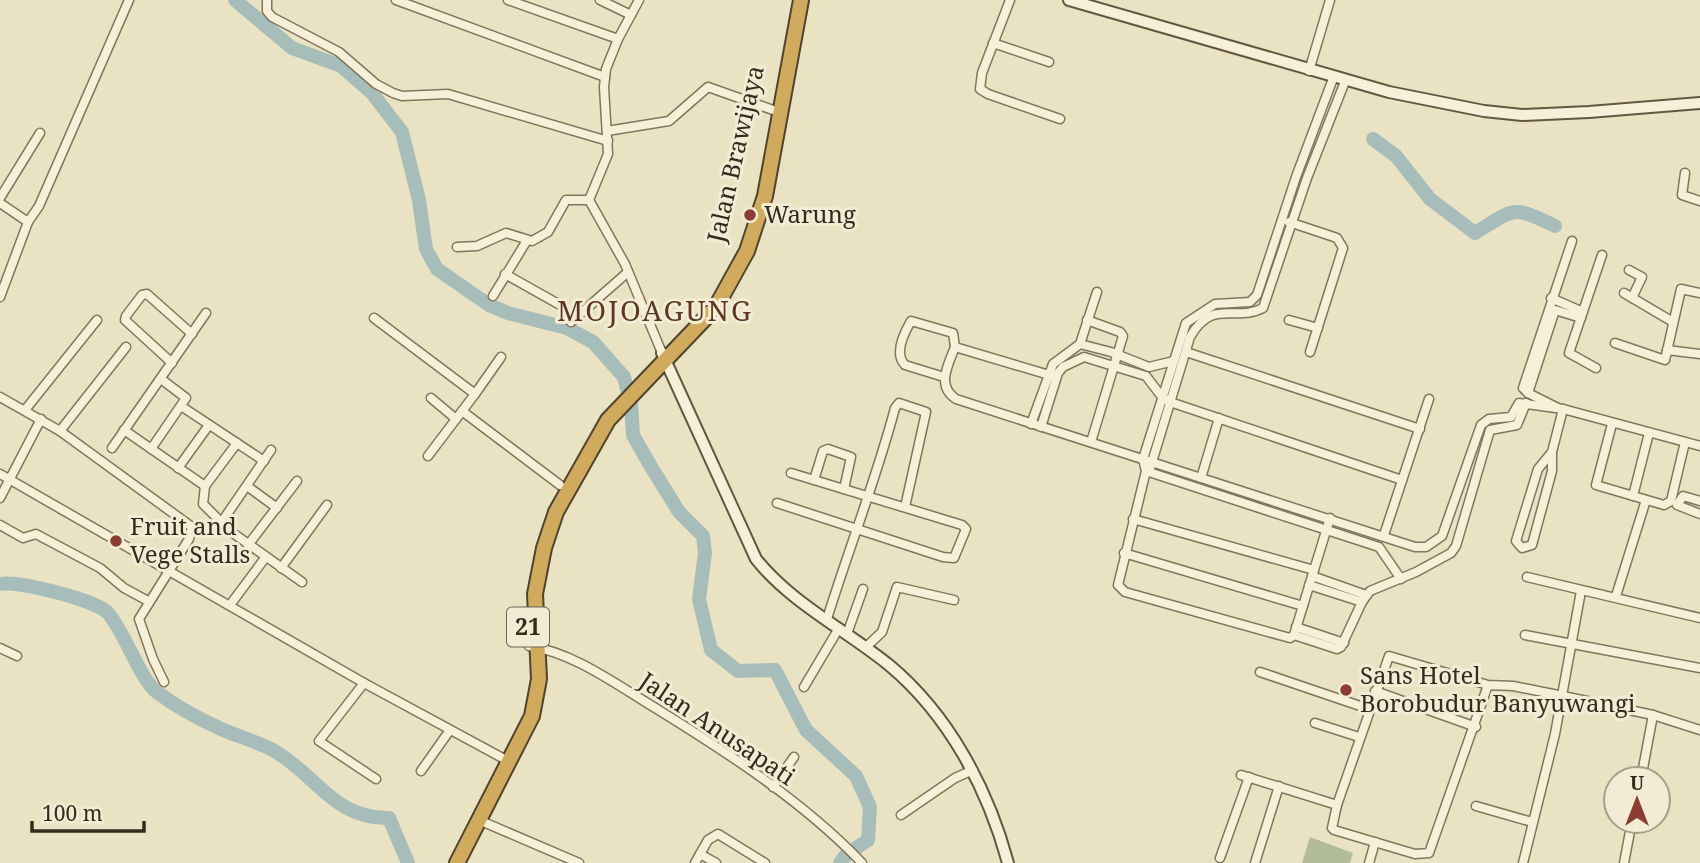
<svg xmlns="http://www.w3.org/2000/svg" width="1700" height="863" font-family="'Noto Serif',serif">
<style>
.cemetery{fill:#b3bc98}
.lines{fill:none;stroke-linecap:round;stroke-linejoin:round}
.river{stroke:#a6bdb9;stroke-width:14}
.street-casing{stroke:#82755d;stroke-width:11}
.secondary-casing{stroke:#645640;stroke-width:14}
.highway-casing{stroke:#504330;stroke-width:18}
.street{stroke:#f5f0d7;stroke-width:8}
.secondary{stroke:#f5f0d7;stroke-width:10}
.highway{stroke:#d0ab5d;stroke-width:14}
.poi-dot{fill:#8b3d33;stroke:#f1ecd3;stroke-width:2.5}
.labels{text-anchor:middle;stroke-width:6;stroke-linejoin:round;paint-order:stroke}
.shield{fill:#f1ecd3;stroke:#6d6555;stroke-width:2}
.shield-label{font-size:23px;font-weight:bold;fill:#342b1f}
.street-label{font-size:24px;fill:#342b1f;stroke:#f1ecd3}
.poi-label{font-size:24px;fill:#342b1f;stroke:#f1ecd3;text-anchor:start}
.quarter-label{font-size:28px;letter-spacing:2px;fill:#5c3623;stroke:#f1ecd3}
</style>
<rect width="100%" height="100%" fill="#e9e3c4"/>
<!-- cemetery -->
<polygon class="cemetery" points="1310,837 1353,853 1350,863 1302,863"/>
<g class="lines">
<!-- river -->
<g class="river">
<polyline points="235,0 292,48 341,66 372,93 402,132 419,200 426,249 437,269 489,305 508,313 567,328 593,342 624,377 631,404 633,435 650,465 679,512 703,536 705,553 699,599 711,650 738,671 775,670 806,730 856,776 870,807 868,840 846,855 840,863"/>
<path d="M 1373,139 L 1396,156 L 1430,199 L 1475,233 C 1516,208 1511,205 1555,226"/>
<path d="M 0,584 C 18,580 94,600 107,612 C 125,631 139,679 158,693 C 176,706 199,719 219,728 C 236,736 256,741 273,750 C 316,774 333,819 389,818 L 408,863"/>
</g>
<!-- street casing -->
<g class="street-casing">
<g id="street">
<polyline points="267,0 267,11 272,17 339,52 376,84 393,93 402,96 448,94 608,141"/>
<polyline points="396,0 605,77"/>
<polyline points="508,0 618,39"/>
<polyline points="600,0 631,15"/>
<polyline points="639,0 618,39 606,69 604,87 608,154 589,200 625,264 662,353"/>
<polyline points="1010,0 982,73 980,89 988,94 1060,119"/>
<polyline points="993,43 1049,62"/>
<polyline points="1309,71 1330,0"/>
<polyline points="607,131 669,121 708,87 773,110"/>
<polyline points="1685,173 1682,195 1700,201"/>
<polyline points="0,198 40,133"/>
<polyline points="0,203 28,222 0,297"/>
<polyline points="28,222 39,206 129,0"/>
<polyline points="1289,222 1337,238 1343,248 1310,352"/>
<polyline points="457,247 477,246 506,233 532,241 548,232 566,200 589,200"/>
<polyline points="1629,270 1642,277 1632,298"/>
<polyline points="505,274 562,306"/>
<polyline points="1624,293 1673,322"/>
<polyline points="493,296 526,242"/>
<polyline points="1551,298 1583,312"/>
<polyline points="374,318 475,394 428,456"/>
<polyline points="1087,320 1120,332 1123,336 1091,442"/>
<polyline points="1289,320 1318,328"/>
<polyline points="571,322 628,272"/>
<polyline points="1615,343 1665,360 1681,289 1700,293"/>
<polyline points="1080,344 1097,292"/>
<path d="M 955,347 C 948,365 936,386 956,399 L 1415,547 L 1426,547 L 1442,536 L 1481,425 L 1489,419 L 1511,417 L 1519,403 L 1563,409 L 1700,446"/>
<polyline points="1667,350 1700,354"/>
<polyline points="1186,352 1420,429"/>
<polyline points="172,363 125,320 126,316 142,295 147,294 192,334"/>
<polyline points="1596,368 1569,353 1602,255"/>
<path d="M 944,377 L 905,365 C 894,354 904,333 911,321 L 953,333 L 955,347 L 1056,377"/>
<polyline points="1528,393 1523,388 1572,241"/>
<polyline points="1528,393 1555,310 1581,318"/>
<polyline points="1528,393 1558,408"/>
<polyline points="475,394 501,357"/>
<polyline points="0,397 60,431 192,527 189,539 139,619 153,659 164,682"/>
<polyline points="431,398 456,419"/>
<polyline points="181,406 264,461"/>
<polyline points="25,410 97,320"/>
<polyline points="462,411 560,485"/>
<polyline points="1031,424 1053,364 1080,344 1111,352 1149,367 1174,361"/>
<polyline points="1612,424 1596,485 1664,505 1671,501 1685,442"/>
<polyline points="1041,427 1058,373 1063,367 1084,357 1146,376 1162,397 1170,402 1402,480"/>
<polyline points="124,430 205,486"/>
<polyline points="60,431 126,347"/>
<polyline points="237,443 205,486 203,504 230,531 302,582"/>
<polyline points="112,448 206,313"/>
<polyline points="151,449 186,398 161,379"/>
<polygon points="1552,452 1552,471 1532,545 1522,548 1516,541 1538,469"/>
<polyline points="1552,452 1563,409"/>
<polyline points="178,468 209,425"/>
<polyline points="1146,471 1143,459 1186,323 1215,304 1250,302 1257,295 1296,177 1334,76"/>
<polyline points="1149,472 1379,547 1401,579"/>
<polyline points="0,474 364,683 510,762"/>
<polyline points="1201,478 1219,418"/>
<polyline points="814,480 823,451 828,449 851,457 844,489"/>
<polyline points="247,486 277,508"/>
<polyline points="1633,496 1649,433"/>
<polyline points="0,498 41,419"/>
<polyline points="1700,501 1683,496 1677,505 1700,514"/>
<polyline points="777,503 943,557 954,558 966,529 962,525 791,473"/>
<path d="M 1330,518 L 1294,635 L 1290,638 L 1125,592 L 1118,585 L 1146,471 L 1149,472 L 1190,337 C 1213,297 1235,323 1263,308 L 1307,178 L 1346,79"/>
<polyline points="1133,519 1314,570"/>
<polyline points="221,523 271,450"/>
<polyline points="0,525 23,538 36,534 100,568 124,588 148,601"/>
<polyline points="1384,535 1429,399"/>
<polyline points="248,545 297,481"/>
<polyline points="1124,553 1303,606"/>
<polyline points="281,568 327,505"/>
<polyline points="1312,576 1366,595"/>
<polyline points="1527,577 1700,618"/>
<polyline points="1309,585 1362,602"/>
<polyline points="1616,596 1646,500"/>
<polyline points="230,605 265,558"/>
<path d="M 827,619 C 849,548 876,480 895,408 L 899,403 L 926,412 L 905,507"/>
<polyline points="1296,627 1344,643"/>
<polyline points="847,634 863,589"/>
<polyline points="1294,635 1337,649 1341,647 1362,602 1370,591 1416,572 1451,553 1456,546 1490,430 1517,425 1526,403"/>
<polyline points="1525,635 1700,668"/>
<path d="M 529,646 C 570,652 610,680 644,701 C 719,747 801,799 862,863"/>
<polyline points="0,648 17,656"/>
<polyline points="865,648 882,632 897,587 954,600"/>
<polyline points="1260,672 1369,709"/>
<polyline points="364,683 319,741 376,779"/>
<polyline points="1488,685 1429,853 1415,854 1334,830 1332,828 1337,805 1389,656 1488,685 1513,686 1563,696 1653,715 1700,730"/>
<polyline points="804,687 839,628"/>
<polyline points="1375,691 1476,727"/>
<polyline points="1315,723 1359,737"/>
<polyline points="421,771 450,730"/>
<polyline points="1241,775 1337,805"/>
<polyline points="1641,779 1653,715"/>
<polyline points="773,787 794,757"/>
<polyline points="1476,806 1532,822"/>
<polyline points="901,815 955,778 973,770"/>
<polyline points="481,821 579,863"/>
<polyline points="700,854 716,863"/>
<polyline points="1220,858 1249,777"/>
<polyline points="695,863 708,840 718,834 765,863"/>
<polyline points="1255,863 1279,786"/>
<polyline points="1369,863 1375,842"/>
<polyline points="1523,863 1555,734 1581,591"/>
<polyline points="1624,863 1632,821"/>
</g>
</g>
<!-- secondary casing -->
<g class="secondary-casing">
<g id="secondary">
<polyline points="1069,0 1389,92 1484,111 1522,115 1589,112 1700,103"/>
<path d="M 662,353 L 756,559 C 791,603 846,630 889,665 C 949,715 988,789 1008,863"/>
</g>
</g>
<!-- highway casing -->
<g class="highway-casing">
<polyline id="highway" points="457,863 532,716 539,679 535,594 544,548 556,512 608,420 716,307 747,251 765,196 801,0"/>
</g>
<!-- street -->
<use href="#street" class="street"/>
<!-- secondary -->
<use href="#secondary" class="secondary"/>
<!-- highway -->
<use href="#highway" class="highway"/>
</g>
<!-- markers -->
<g class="poi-dot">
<circle cx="750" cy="215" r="7"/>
<circle cx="116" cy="541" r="7"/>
<circle cx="1346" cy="690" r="7"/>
</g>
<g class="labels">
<!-- shield labels -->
<rect class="shield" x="507" y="607.5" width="42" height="39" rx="5"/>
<g class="shield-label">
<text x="528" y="635">21</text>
</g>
<!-- street labels -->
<g class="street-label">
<text transform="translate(736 154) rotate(-77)" y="8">Jalan Brawijaya</text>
<text transform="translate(717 729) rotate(34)" y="8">Jalan Anusapati</text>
</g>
<!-- poi labels -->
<g class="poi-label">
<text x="764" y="223">Warung</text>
<text x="130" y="535">Fruit and<tspan x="130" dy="28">Vege Stalls</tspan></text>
<text x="1360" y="684">Sans Hotel<tspan x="1360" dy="28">Borobudur Banyuwangi</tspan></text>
</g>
<!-- quarter labels -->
<g class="quarter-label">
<text x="655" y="321">MOJOAGUNG</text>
</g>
</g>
<!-- north arrow -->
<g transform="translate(1637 800)"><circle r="33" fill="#f1ecd3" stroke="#a59f8b" stroke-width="2"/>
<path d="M0-5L12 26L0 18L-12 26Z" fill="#8b3d33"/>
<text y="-10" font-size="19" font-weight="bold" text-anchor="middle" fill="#342b1f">U</text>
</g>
<!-- scale -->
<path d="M32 821v10h112v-10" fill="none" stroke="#342b1f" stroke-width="3.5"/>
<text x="42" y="821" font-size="21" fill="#342b1f" stroke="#f1ecd3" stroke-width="5" paint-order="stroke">100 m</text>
</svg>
